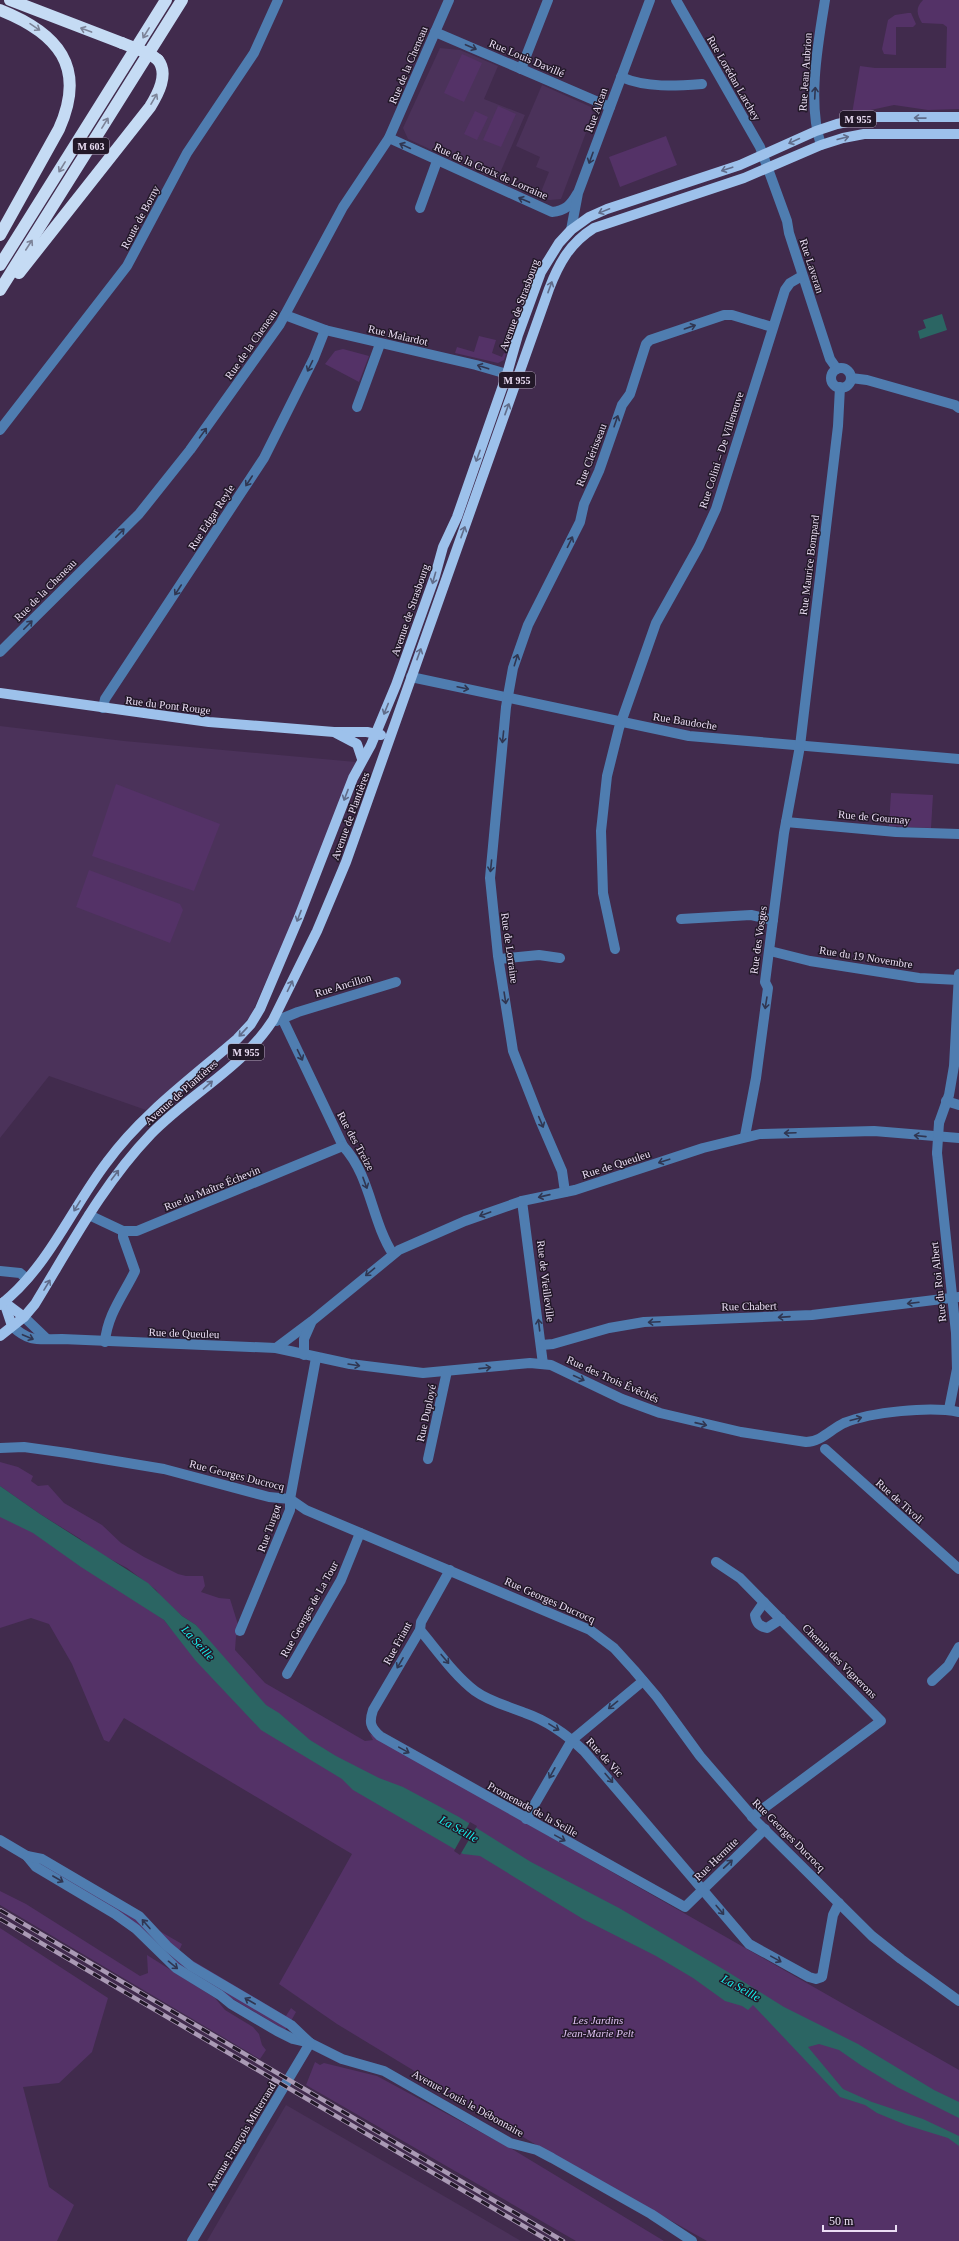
<svg xmlns="http://www.w3.org/2000/svg" width="959" height="2241" font-family="'Times New Roman',serif">
<style>
.built{fill:#4b325a}
.green{fill:#543267}
.water{fill:#2b6563}
.pier{fill:#412b4d}
.lines{fill:none;stroke-linecap:round;stroke-linejoin:round}
.minor{stroke:#4f7db0;stroke-width:10}
.major{stroke:#9dc1eb;stroke-width:10}
.highway{stroke:#c5dbf4;stroke-width:12}
.rail-casing{stroke:#aa9ab5;stroke-width:4.5}
.rail{stroke:#221828;stroke-width:3;stroke-dasharray:9;stroke-linecap:butt}
.minor-bridge{stroke:#4f7db0;stroke-width:10}
.highway-bridge{stroke:#c5dbf4;stroke-width:12}
.oneway{stroke:#7c8398}
.oneway2{stroke:#303651}
.oneway3{stroke:#606c8a}
.labels{text-anchor:middle;stroke-width:3;stroke-linejoin:round;paint-order:stroke}
.shield{fill:#221828;stroke:#afa3b7;stroke-width:1}
.shield-label{font-size:10px;font-weight:bold;fill:#ebdef4}
.street-label{font-size:11px;fill:#ebdef4;stroke:#221828}
.park-label{font-size:11px;font-style:italic;fill:#dec1f1;stroke:#221828}
.water-label{font-size:12px;font-style:italic;fill:#16ebe7;stroke:#221828}
</style>
<rect width="100%" height="100%" fill="#412b4d"/>
<!-- built -->
<g class="built">
<polygon points="440,48 460,50 498,66 484,99 525,115 497,180 408,139 403,128"/>
<polygon points="542,85 591,107 593,114 561,199 550,200 539,197 549,172 536,167 540,157 516,146"/>
<polygon points="0,726 124,741 356,762 292,922 251,1015 233,1036 146,1110 49,1076 0,1138"/>
<polygon points="286,2105 468,2210 521,2241 207,2241"/>
</g>
<!-- green -->
<g class="green">
<path d="M 923,0 L 959,0 L 959,109 L 928,110 L 894,105 L 852,114 L 860,66 L 875,68 L 946,68 L 947,27 L 943,24 L 922,23 C 917,14 915,8 923,0 Z"/>
<polygon points="908,13 911,13 916,24 913,27 896,27 896,55 884,54 882,49 888,20 895,15"/>
<polygon points="462,54 482,63 464,102 444,93"/>
<polygon points="498,106 516,114 501,147 483,140"/>
<polygon points="475,111 488,117 477,140 464,134"/>
<polygon points="666,136 677,165 620,187 609,157"/>
<polygon points="479,336 496,340 492,353 502,357 504,353 506,354 504,360 498,363 455,353 457,347 474,352"/>
<polygon points="343,349 369,356 359,382 325,364 335,351"/>
<polygon points="116,784 220,824 194,891 92,856"/>
<polygon points="891,793 933,795 931,828 889,826"/>
<polygon points="89,870 180,904 183,910 170,943 76,907"/>
<polygon points="0,1462 18,1467 33,1476 31,1481 38,1486 48,1485 64,1503 102,1525 121,1543 144,1557 178,1574 186,1576 203,1576 205,1586 201,1592 219,1598 230,1599 240,1631 236,1636 235,1650 265,1683 365,1741 373,1740 370,1734 959,2070 959,2241 707,2241 533,2143 337,2024 279,1984 352,1854 124,1718 109,1742 104,1740 72,1664 49,1624 31,1618 0,1628 0,1502 164,1620 172,1630 205,1637 196,1625 182,1616 161,1597 156,1590 127,1568 97,1552 79,1538 40,1514 0,1486"/>
<polygon points="41,1861 136,1919 150,1932 288,2026 285,2030 189,1973 39,1865"/>
<polygon points="0,1891 26,1904 140,1976 148,1973 147,1955 215,1998 225,2010 253,2027 259,2034 262,2045 266,2050 260,2059 0,1905"/>
<polygon points="0,1928 108,1998 92,2052 59,2083 23,2087 49,2187 74,2205 57,2241 0,2241"/>
<polygon points="156,1929 182,1944 179,1951 190,1959 286,2016 291,2008 296,2012 291,2021 182,1956"/>
<polygon points="315,2062 320,2065 324,2063 377,2076 512,2149 664,2241 576,2241 306,2085"/>
</g>
<!-- water -->
<g class="water">
<polygon points="942,314 947,330 920,339 918,331 926,328 923,320"/>
<polygon points="0,1486 40,1514 148,1583 182,1616 196,1625 266,1705 279,1713 310,1740 336,1756 379,1778 403,1787 459,1817 531,1862 619,1908 728,1972 784,2007 858,2044 934,2090 959,2102 959,2118 897,2087 862,2066 839,2050 819,2044 808,2047 843,2089 872,2102 923,2119 959,2136 959,2146 948,2138 906,2125 877,2113 865,2105 840,2097 753,2005 748,2010 742,2006 725,2001 693,1978 656,1956 583,1919 480,1856 463,1854 353,1790 342,1779 261,1730 195,1660 164,1620 81,1567 33,1533 0,1517"/>
</g>
<!-- pier -->
<polygon class="pier" points="470,1822 477,1826 460,1855 454,1851"/>
<g class="lines">
<!-- minor -->
<g class="minor">
<polyline points="676,0 760,147 787,221 789,233 830,359 837,369"/>
<polyline points="435,32 610,107"/>
<polyline points="521,69 548,0"/>
<path d="M 621,77 C 647,88 675,86 702,84"/>
<path d="M 389,138 L 552,212 C 565,211 571,205 577,194"/>
<path d="M 821,145 C 807,103 818,43 825,0"/>
<polyline points="420,208 437,161"/>
<polyline points="571,230 578,193 650,0"/>
<polyline points="285,315 325,330 476,365 507,374"/>
<circle cx="841" cy="378" r="10"/>
<polyline points="851,378 867,380 955,405 959,408"/>
<polyline points="357,407 380,344"/>
<polyline points="0,430 127,266 187,153 254,53 278,0"/>
<polyline points="0,652 139,514 190,450 280,324 343,207 389,138 449,0"/>
<polyline points="411,677 689,736 959,759"/>
<polyline points="103,708 105,699 264,458 314,358 325,330"/>
<polyline points="786,822 896,832 959,834"/>
<polyline points="681,919 751,915 773,920"/>
<polyline points="615,949 603,893 601,831 607,776 619,728 656,623 699,546 716,509 785,290 790,283 802,276"/>
<polyline points="770,951 810,961 919,978 959,980"/>
<polyline points="499,959 539,955 560,958"/>
<path d="M 283,1020 L 343,1146 C 371,1176 371,1220 393,1254"/>
<polyline points="276,1021 298,1012 396,982"/>
<polyline points="946,1101 959,1105"/>
<polyline points="939,1123 949,1095 954,1066 959,974"/>
<polyline points="745,1136 756,1078 768,988 765,982 784,833 800,746 838,426 840,387"/>
<polyline points="937,1153 956,1333 957,1369 949,1409"/>
<polyline points="565,1192 562,1171 540,1120 513,1051 498,956 490,878 506,707 513,668 528,625 580,522 584,504 599,471 622,405 630,394 646,344 650,340 724,315 732,315 772,327"/>
<polyline points="522,1201 543,1364"/>
<polyline points="89,1215 123,1231 137,1231 343,1146"/>
<polyline points="0,1271 20,1273 27,1279"/>
<polyline points="24,1317 47,1339"/>
<path d="M 12,1326 C 30,1343 39,1339 62,1339 L 276,1348 L 350,1364 L 423,1373 L 530,1363 L 551,1365 L 622,1399 L 660,1413 L 741,1432 L 806,1442 C 821,1442 831,1429 844,1423 C 871,1412 930,1406 959,1412"/>
<path d="M 105,1342 C 107,1315 124,1294 135,1271 L 123,1237 L 123,1231"/>
<polyline points="542,1345 553,1344 609,1328 644,1322 812,1315 959,1297"/>
<polyline points="276,1348 312,1321 399,1250 465,1221 522,1201 575,1190 703,1148 760,1134 874,1131 959,1138"/>
<polyline points="304,1355 304,1339 311,1323"/>
<polyline points="0,1448 24,1447 67,1453 164,1469 269,1497 290,1499 306,1510 590,1630 614,1648 634,1670 657,1697 700,1756 757,1822 872,1936 901,1959 959,2001"/>
<polyline points="825,1449 959,1569"/>
<polyline points="428,1459 447,1371"/>
<polyline points="716,1562 740,1578 881,1721 752,1817"/>
<path d="M 450,1570 L 421,1622 L 420,1630 L 373,1710 C 369,1722 370,1727 380,1736 L 685,1907 L 765,1829"/>
<path d="M 764,1602 L 755,1615 C 756,1623 759,1626 767,1628 L 781,1619"/>
<path d="M 420,1630 C 437,1650 454,1675 475,1691 C 490,1702 508,1706 525,1713 C 548,1721 566,1734 584,1751 L 749,1944 L 809,1977 L 816,1979 L 822,1977 L 833,1915 L 839,1903"/>
<polyline points="240,1631 290,1510 290,1499 316,1358"/>
<polyline points="287,1674 341,1580 360,1533"/>
<polyline points="932,1681 948,1666 959,1647"/>
<polyline points="526,1819 572,1740 643,1681"/>
<polyline points="0,1840 27,1856 36,1867 115,1914 136,1929 176,1968 220,1995 231,2004 277,2031 293,2039 310,2043 342,2059 384,2071 510,2143 537,2150 552,2158 651,2214 692,2241"/>
<polyline points="27,1856 42,1859 139,1916 167,1946 191,1966 291,2025 310,2043"/>
<polyline points="192,2241 310,2043"/>
</g>
<!-- major -->
<g class="major">
<polyline points="0,693 209,722 334,732 367,732 381,735"/>
<polyline points="336,733 357,744 362,759"/>
<polyline points="4,1302 12,1326"/>
<polyline points="4,1302 24,1317"/>
<path d="M 0,1305 C 48,1268 71,1209 107,1162 C 142,1114 192,1078 237,1039 L 251,1024 L 260,1009 L 299,917 L 353,778 L 371,745 L 396,685 L 435,576 L 443,547 L 457,517 L 507,374 L 518,335 L 541,272 L 559,243 L 571,230 L 589,217 L 607,209 L 740,165 L 816,131 L 837,124 L 872,117 L 959,117"/>
<path d="M 0,1336 L 24,1317 L 35,1304 C 71,1245 103,1184 151,1134 C 190,1094 243,1067 273,1020 L 317,931 L 346,862 L 549,289 C 559,263 570,243 594,228 L 744,178 L 821,145 L 843,138 L 864,134 L 959,134"/>
</g>
<!-- highway -->
<g class="highway">
<polyline points="10,0 122,43"/>
<path d="M 0,10 C 58,33 87,67 59,129 L 0,235"/>
<polyline points="0,265 166,0"/>
<path d="M 19,273 L 150,107 C 158,94 169,74 158,60"/>
<polyline points="0,290 182,0"/>
</g>
<!-- rail casing -->
<g class="rail-casing">
<g id="rail">
<polyline points="0,1910 563,2241"/>
<polyline points="0,1919 549,2241"/>
</g>
</g>
<!-- rail -->
<use href="#rail" class="rail"/>
<!-- minor-bridge -->
<polyline class="minor-bridge" points="937,1153 939,1123"/>
<!-- highway-bridge -->
<polyline class="highway-bridge" points="122,43 150,54 158,60"/>
</g>
<!-- one-way arrows -->
<defs><path id="oneway-shaft" d="M-6 0H5M1.5-3L5.5 0L1.5 3" fill="none" stroke-width="1.6" stroke-linecap="round" stroke-linejoin="round"/></defs>
<g class="oneway">
<use href="#oneway-shaft" transform="translate(35 27) rotate(34)"/>
<use href="#oneway-shaft" transform="translate(86 30) rotate(-160)"/>
<use href="#oneway-shaft" transform="translate(146 33) rotate(122)"/>
<use href="#oneway-shaft" transform="translate(154 99) rotate(-60)"/>
<use href="#oneway-shaft" transform="translate(105 123) rotate(-58)"/>
<use href="#oneway-shaft" transform="translate(62 167) rotate(122)"/>
<use href="#oneway-shaft" transform="translate(29 245) rotate(-57)"/>
</g>
<g class="oneway2">
<use href="#oneway-shaft" transform="translate(471 47) rotate(23)"/>
<use href="#oneway-shaft" transform="translate(815 93) rotate(-87)"/>
<use href="#oneway-shaft" transform="translate(405 146) rotate(-155)"/>
<use href="#oneway-shaft" transform="translate(591 158) rotate(110)"/>
<use href="#oneway-shaft" transform="translate(524 200) rotate(-157)"/>
<use href="#oneway-shaft" transform="translate(690 327) rotate(-19)"/>
<use href="#oneway-shaft" transform="translate(310 366) rotate(116)"/>
<use href="#oneway-shaft" transform="translate(483 367) rotate(-162)"/>
<use href="#oneway-shaft" transform="translate(616 421) rotate(-71)"/>
<use href="#oneway-shaft" transform="translate(203 433) rotate(-54)"/>
<use href="#oneway-shaft" transform="translate(249 481) rotate(123)"/>
<use href="#oneway-shaft" transform="translate(120 533) rotate(-45)"/>
<use href="#oneway-shaft" transform="translate(570 542) rotate(-64)"/>
<use href="#oneway-shaft" transform="translate(178 590) rotate(123)"/>
<use href="#oneway-shaft" transform="translate(28 625) rotate(-45)"/>
<use href="#oneway-shaft" transform="translate(516 660) rotate(-73)"/>
<use href="#oneway-shaft" transform="translate(463 688) rotate(12)"/>
<use href="#oneway-shaft" transform="translate(503 737) rotate(96)"/>
<use href="#oneway-shaft" transform="translate(491 866) rotate(96)"/>
<use href="#oneway-shaft" transform="translate(505 998) rotate(81)"/>
<use href="#oneway-shaft" transform="translate(766 1003) rotate(99)"/>
<use href="#oneway-shaft" transform="translate(300 1055) rotate(64)"/>
<use href="#oneway-shaft" transform="translate(541 1122) rotate(67)"/>
<use href="#oneway-shaft" transform="translate(790 1133) rotate(178)"/>
<use href="#oneway-shaft" transform="translate(920 1136) rotate(-174)"/>
<use href="#oneway-shaft" transform="translate(664 1161) rotate(162)"/>
<use href="#oneway-shaft" transform="translate(365 1183) rotate(70)"/>
<use href="#oneway-shaft" transform="translate(544 1196) rotate(167)"/>
<use href="#oneway-shaft" transform="translate(485 1214) rotate(160)"/>
<use href="#oneway-shaft" transform="translate(370 1272) rotate(140)"/>
<use href="#oneway-shaft" transform="translate(913 1303) rotate(173)"/>
<use href="#oneway-shaft" transform="translate(784 1317) rotate(176)"/>
<use href="#oneway-shaft" transform="translate(654 1322) rotate(177)"/>
<use href="#oneway-shaft" transform="translate(539 1325) rotate(-97)"/>
<use href="#oneway-shaft" transform="translate(28 1337) rotate(23)"/>
<use href="#oneway-shaft" transform="translate(354 1365) rotate(9)"/>
<use href="#oneway-shaft" transform="translate(485 1368) rotate(-6)"/>
<use href="#oneway-shaft" transform="translate(579 1378) rotate(25)"/>
<use href="#oneway-shaft" transform="translate(856 1419) rotate(-15)"/>
<use href="#oneway-shaft" transform="translate(701 1424) rotate(13)"/>
<use href="#oneway-shaft" transform="translate(445 1659) rotate(50)"/>
<use href="#oneway-shaft" transform="translate(400 1663) rotate(120)"/>
<use href="#oneway-shaft" transform="translate(613 1705) rotate(141)"/>
<use href="#oneway-shaft" transform="translate(554 1727) rotate(31)"/>
<use href="#oneway-shaft" transform="translate(404 1750) rotate(29)"/>
<use href="#oneway-shaft" transform="translate(552 1773) rotate(119)"/>
<use href="#oneway-shaft" transform="translate(609 1778) rotate(50)"/>
<use href="#oneway-shaft" transform="translate(560 1838) rotate(29)"/>
<use href="#oneway-shaft" transform="translate(728 1864) rotate(-43)"/>
<use href="#oneway-shaft" transform="translate(58 1879) rotate(30)"/>
<use href="#oneway-shaft" transform="translate(720 1910) rotate(50)"/>
<use href="#oneway-shaft" transform="translate(146 1924) rotate(-131)"/>
<use href="#oneway-shaft" transform="translate(776 1959) rotate(29)"/>
<use href="#oneway-shaft" transform="translate(173 1965) rotate(39)"/>
<use href="#oneway-shaft" transform="translate(250 2001) rotate(-150)"/>
</g>
<g class="oneway3">
<use href="#oneway-shaft" transform="translate(920 118) rotate(-179)"/>
<use href="#oneway-shaft" transform="translate(843 138) rotate(-14)"/>
<use href="#oneway-shaft" transform="translate(794 141) rotate(155)"/>
<use href="#oneway-shaft" transform="translate(727 169) rotate(162)"/>
<use href="#oneway-shaft" transform="translate(604 211) rotate(158)"/>
<use href="#oneway-shaft" transform="translate(550 287) rotate(-70)"/>
<use href="#oneway-shaft" transform="translate(507 409) rotate(-70)"/>
<use href="#oneway-shaft" transform="translate(478 456) rotate(110)"/>
<use href="#oneway-shaft" transform="translate(463 532) rotate(-70)"/>
<use href="#oneway-shaft" transform="translate(434 578) rotate(106)"/>
<use href="#oneway-shaft" transform="translate(419 654) rotate(-70)"/>
<use href="#oneway-shaft" transform="translate(386 709) rotate(112)"/>
<use href="#oneway-shaft" transform="translate(346 795) rotate(111)"/>
<use href="#oneway-shaft" transform="translate(299 916) rotate(111)"/>
<use href="#oneway-shaft" transform="translate(290 986) rotate(-64)"/>
<use href="#oneway-shaft" transform="translate(243 1032) rotate(133)"/>
<use href="#oneway-shaft" transform="translate(208 1085) rotate(-41)"/>
<use href="#oneway-shaft" transform="translate(115 1175) rotate(-53)"/>
<use href="#oneway-shaft" transform="translate(77 1206) rotate(122)"/>
<use href="#oneway-shaft" transform="translate(47 1285) rotate(-59)"/>
</g>
<g class="labels">
<!-- shield labels -->
<g class="shield">
<rect x="840" y="111" width="36" height="16" rx="3"/>
<rect x="73" y="138" width="36" height="16" rx="3"/>
<rect x="499" y="372" width="36" height="16" rx="3"/>
<rect x="228" y="1044" width="36" height="16" rx="3"/>
</g>
<g class="shield-label">
<text x="858" y="123">M 955</text>
<text x="91" y="150">M 603</text>
<text x="517" y="384">M 955</text>
<text x="246" y="1056">M 955</text>
</g>
<!-- street labels -->
<g class="street-label">
<text transform="translate(527 58) rotate(23)" y="4">Rue Louis Davillé</text>
<text transform="translate(408 65) rotate(-67)" y="4">Rue de la Cheneau</text>
<text transform="translate(805 72) rotate(-86)" y="4">Rue Jean Aubrion</text>
<text transform="translate(734 78) rotate(60)" y="4">Rue Lorédan Larchey</text>
<text transform="translate(596 110) rotate(-70)" y="4">Rue Alcan</text>
<text transform="translate(491 171) rotate(24)" y="4">Rue de la Croix de Lorraine</text>
<text transform="translate(140 217) rotate(-62)" y="4">Route de Borny</text>
<text transform="translate(812 266) rotate(72)" y="4">Rue Laveran</text>
<text transform="translate(519 305) rotate(-70)" y="4">Avenue de Strasbourg</text>
<text transform="translate(398 335) rotate(13)" y="4">Rue Malardot</text>
<text transform="translate(251 344) rotate(-55)" y="4">Rue de la Cheneau</text>
<text transform="translate(721 450) rotate(-72)" y="4">Rue Colini – De Villeneuve</text>
<text transform="translate(591 455) rotate(-69)" y="4">Rue Clérisseau</text>
<text transform="translate(211 517) rotate(-57)" y="4">Rue Edgar Reyle</text>
<text transform="translate(809 565) rotate(-83)" y="4">Rue Maurice Bompard</text>
<text transform="translate(45 590) rotate(-45)" y="4">Rue de la Cheneau</text>
<text transform="translate(410 610) rotate(-71)" y="4">Avenue de Strasbourg</text>
<text transform="translate(168 705) rotate(7)" y="4">Rue du Pont Rouge</text>
<text transform="translate(685 721) rotate(9)" y="4">Rue Baudoche</text>
<text transform="translate(350 816) rotate(-70)" y="4">Avenue de Plantières</text>
<text transform="translate(874 817) rotate(5)" y="4">Rue de Gournay</text>
<text transform="translate(758 940) rotate(-82)" y="4">Rue des Vosges</text>
<text transform="translate(510 948) rotate(82)" y="4">Rue de Lorraine</text>
<text transform="translate(866 957) rotate(9)" y="4">Rue du 19 Novembre</text>
<text transform="translate(343 985) rotate(-17)" y="4">Rue Ancillon</text>
<text transform="translate(181 1092) rotate(-41)" y="4">Avenue de Plantières</text>
<text transform="translate(356 1141) rotate(61)" y="4">Rue des Treize</text>
<text transform="translate(616 1164) rotate(-18)" y="4">Rue de Queuleu</text>
<text transform="translate(212 1188) rotate(-22)" y="4">Rue du Maître Échevin</text>
<text transform="translate(546 1281) rotate(83)" y="4">Rue de Vieilleville</text>
<text transform="translate(938 1282) rotate(-96)" y="4">Rue du Roi Albert</text>
<text transform="translate(749 1306) rotate(-1)" y="4">Rue Chabert</text>
<text transform="translate(184 1333) rotate(2)" y="4">Rue de Queuleu</text>
<text transform="translate(613 1379) rotate(24)" y="4">Rue des Trois Évêchés</text>
<text transform="translate(426 1413) rotate(-78)" y="4">Rue Duployé</text>
<text transform="translate(237 1475) rotate(14)" y="4">Rue Georges Ducrocq</text>
<text transform="translate(900 1501) rotate(42)" y="4">Rue de Tivoli</text>
<text transform="translate(269 1528) rotate(-70)" y="4">Rue Turgot</text>
<text transform="translate(550 1600) rotate(24)" y="4">Rue Georges Ducrocq</text>
<text transform="translate(309 1609) rotate(-61)" y="4">Rue Georges de La Tour</text>
<text transform="translate(397 1643) rotate(-61)" y="4">Rue Friant</text>
<text transform="translate(840 1661) rotate(45)" y="4">Chemin des Vignerons</text>
<text transform="translate(605 1757) rotate(47)" y="4">Rue de Vic</text>
<text transform="translate(533 1809) rotate(29)" y="4">Promenade de la Seille</text>
<text transform="translate(789 1835) rotate(45)" y="4">Rue Georges Ducrocq</text>
<text transform="translate(716 1859) rotate(-44)" y="4">Rue Hermite</text>
<text transform="translate(468 2103) rotate(29)" y="4">Avenue Louis le Débonnaire</text>
<text transform="translate(241 2136) rotate(-59)" y="4">Avenue François Mitterrand</text>
</g>
<!-- park labels -->
<g class="park-label">
<text x="598" y="2024">Les Jardins<tspan x="598" dy="13">Jean-Marie Pelt</tspan></text>
</g>
<!-- water labels -->
<g class="water-label">
<text transform="translate(198 1643) rotate(48)" y="4">La Seille</text>
<text transform="translate(459 1829) rotate(29)" y="4">La Seille</text>
<text transform="translate(741 1988) rotate(29)" y="4">La Seille</text>
</g>
</g>
<!-- scale -->
<path d="M823 2225v6h73v-6" fill="none" stroke="#ebdef4" stroke-width="2"/>
<text x="829" y="2225" font-size="12" fill="#ebdef4" stroke="#221828" stroke-width="3" paint-order="stroke">50 m</text>
</svg>
